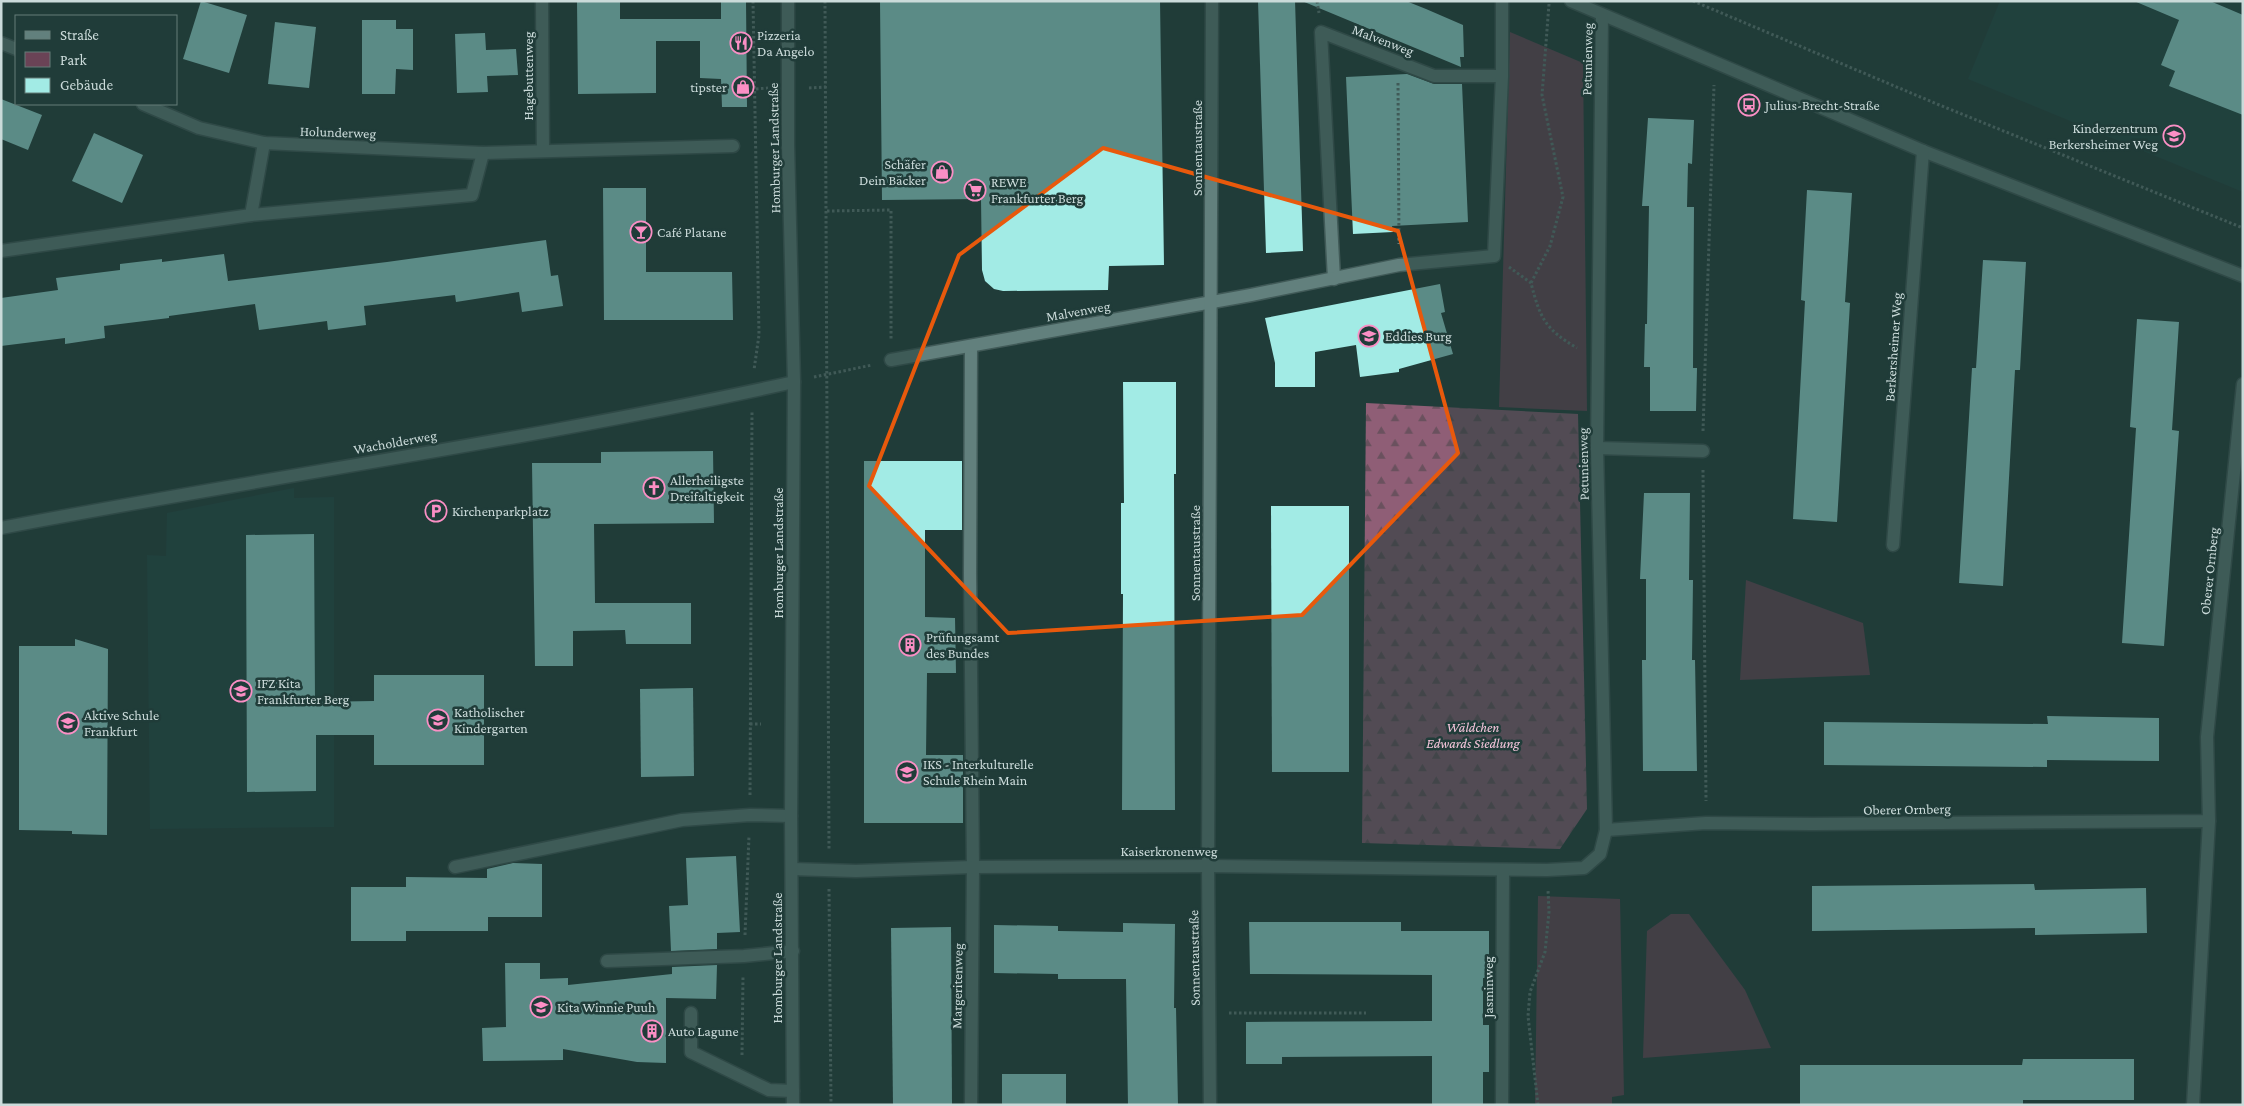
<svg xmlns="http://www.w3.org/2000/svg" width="2244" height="1106" font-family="'Crimson Pro',serif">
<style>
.built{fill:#204744}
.forest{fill:url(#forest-firs)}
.park{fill:#6a4356}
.building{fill:#a2ebe5}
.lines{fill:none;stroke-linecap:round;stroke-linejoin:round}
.service-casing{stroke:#415a58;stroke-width:15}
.pedestrian-casing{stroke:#415a58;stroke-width:15}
.minor-casing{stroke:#415a58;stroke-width:15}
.tertiary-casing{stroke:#415a58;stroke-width:15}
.path{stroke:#677e7c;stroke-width:3;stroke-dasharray:2.5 2.5;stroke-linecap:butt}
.service{stroke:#62807d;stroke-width:12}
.pedestrian{stroke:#62807d;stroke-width:12}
.minor{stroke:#62807d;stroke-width:12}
.tertiary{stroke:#62807d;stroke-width:12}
.marked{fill:none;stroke:#e8590c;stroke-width:4;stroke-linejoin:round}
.labels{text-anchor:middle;stroke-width:5;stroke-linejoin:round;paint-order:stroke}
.poi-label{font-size:14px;fill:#cbdbda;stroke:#203c39;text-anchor:start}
.street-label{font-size:14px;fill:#cbdbda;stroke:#203c39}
.park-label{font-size:14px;font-style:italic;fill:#f5c5db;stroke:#203c39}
</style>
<defs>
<pattern id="forest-firs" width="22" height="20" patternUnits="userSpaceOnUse" patternTransform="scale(1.25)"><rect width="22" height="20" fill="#8f5e76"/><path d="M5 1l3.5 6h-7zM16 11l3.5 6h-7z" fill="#6a515e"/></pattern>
</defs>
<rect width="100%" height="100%" fill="#203c39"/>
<!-- built -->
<g class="built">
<polygon points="2000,1 2243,1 2243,192 1968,79"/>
<polygon points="294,488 294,498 334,497 334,827 150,829 147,555 166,556 167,513"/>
</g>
<!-- forest -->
<polygon class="forest" points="1366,403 1578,414 1587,809 1560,849 1362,843"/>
<!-- park -->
<g class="park">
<polygon points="1510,32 1583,63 1587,411 1499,407"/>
<polygon points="1746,580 1863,623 1870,675 1740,680"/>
<polygon points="1538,896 1620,899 1624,1095 1612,1097 1612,1105 1535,1105"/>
<polygon points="1671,914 1689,914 1745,990 1771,1048 1643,1058 1647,931"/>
</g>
<!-- building -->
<g class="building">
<polygon points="201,1 247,15 229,73 183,59"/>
<polygon points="577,1 620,1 620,19 721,19 721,1 746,1 747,107 722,107 721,79 700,78 700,41 656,41 656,93 578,94"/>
<polygon points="880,1 1160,1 1164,265 1109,266 1108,290 1003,291 994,289 985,281 982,270 981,199 882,200"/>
<polygon points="1258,1 1295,1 1303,251 1266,253"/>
<polygon points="1302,1 1406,1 1426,9 1463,25 1464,57 1460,57 1461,67"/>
<polygon points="2134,1 2210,1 2243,15 2243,115 2169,86 2175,71 2161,65 2179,20"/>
<polygon points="362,20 396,20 396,29 413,29 413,70 396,69 395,94 362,94"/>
<polygon points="275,22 316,27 309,88 268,84"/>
<polygon points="485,33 486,50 516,49 518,75 487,76 488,92 457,93 455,34"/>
<polygon points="1407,74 1434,84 1462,84 1468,222 1392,226 1393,232 1353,234 1346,77"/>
<polygon points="1,99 42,115 28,150 1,139"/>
<polygon points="1648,118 1694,120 1692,164 1688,163 1687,207 1694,207 1693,368 1697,368 1696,411 1650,411 1650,367 1644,367 1645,324 1647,324 1649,206 1642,206"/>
<polygon points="94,133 143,155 122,203 72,181"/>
<polygon points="603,188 646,188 646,272 732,272 733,320 604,320"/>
<polygon points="1807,190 1852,193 1845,302 1850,303 1837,522 1793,519 1805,301 1801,300"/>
<polygon points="546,240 551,276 558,275 563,306 522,312 519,292 456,302 455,295 364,306 366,325 328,330 327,321 259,330 255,304 169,316 169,318 104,326 105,338 65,344 65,338 1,346 1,298 58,290 56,278 120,270 120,264 162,259 162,262 224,254 228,281 387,262"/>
<polygon points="1983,260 2026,262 2020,370 2015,370 2003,586 1959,583 1972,368 1976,368"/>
<polygon points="1440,284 1445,312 1441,313 1453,354 1399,369 1399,372 1360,377 1356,345 1315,352 1315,387 1275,387 1275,363 1265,318"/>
<polygon points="2137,319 2179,322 2172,430 2179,431 2164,646 2122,643 2136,428 2130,427"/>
<polygon points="1123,382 1176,382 1176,474 1174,474 1175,810 1122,810 1123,594 1121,594 1121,503 1124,503"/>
<polygon points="713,451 714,523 594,524 595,603 691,603 691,644 626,644 625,630 573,631 573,666 535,666 532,463 601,463 601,452"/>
<polygon points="864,461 962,461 962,530 925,530 925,617 955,618 956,673 927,673 926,755 963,755 963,823 864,823"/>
<polygon points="1644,493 1690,493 1689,580 1693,580 1692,660 1695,660 1697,771 1643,771 1642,660 1646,660 1646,579 1640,579"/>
<polygon points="1271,506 1349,506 1349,772 1272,772"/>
<polygon points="314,534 315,702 374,701 374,675 484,675 484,765 374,765 374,735 316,735 316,791 247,792 246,535"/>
<polygon points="75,639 108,649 107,835 72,834 72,831 19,830 19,646 75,646"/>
<polygon points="693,688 694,776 641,777 640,689"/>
<polygon points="2047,716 2159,718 2159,761 2047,760 2047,767 1824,765 1824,722 2048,724"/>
<polygon points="736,856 740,932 717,933 717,949 671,951 669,906 688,905 686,858"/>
<polygon points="513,863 542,864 542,917 488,917 488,931 406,931 406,941 351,941 351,887 406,887 406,877 487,878 487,869"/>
<polygon points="2034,884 2035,890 2146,888 2147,933 2035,935 2035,928 1812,931 1812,886"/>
<polygon points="1249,922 1401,922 1401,931 1489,931 1489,978 1483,978 1483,1025 1489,1025 1489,1072 1483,1072 1483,1105 1432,1105 1432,1056 1282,1057 1282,1064 1246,1064 1246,1022 1432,1021 1432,975 1250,974"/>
<polygon points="1123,923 1175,924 1174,1008 1176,1008 1178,1105 1128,1105 1126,979 1058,979 1058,974 994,973 994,925 1058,926 1058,931 1123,932"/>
<polygon points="951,927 952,1105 893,1105 891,928"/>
<polygon points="505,963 540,963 540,979 568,978 568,985 672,974 672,967 717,965 716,999 666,998 666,1063 637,1062 563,1049 563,1060 483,1061 482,1028 506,1027"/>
<polygon points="2023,1059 2134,1059 2134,1100 2023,1100 2023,1105 1800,1105 1800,1065 2022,1065"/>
<rect x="1002" y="1074" width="64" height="31"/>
</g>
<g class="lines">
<!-- service casing -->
<g class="service-casing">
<g id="service">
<polyline points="971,346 970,574 973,867"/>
<polyline points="1597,448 1703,451"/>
<polyline points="455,867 682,820 750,815 791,816"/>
<polyline points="607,961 744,956 793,951"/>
<polyline points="691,1013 691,1052 769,1090 793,1091"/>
</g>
</g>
<!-- pedestrian casing -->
<g class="pedestrian-casing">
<polyline id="pedestrian" points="971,1105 973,867"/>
</g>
<!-- minor casing -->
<g class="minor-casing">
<g id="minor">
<polyline points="542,1 543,150"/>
<polyline points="1571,1 1923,151 2243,276"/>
<polyline points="1,43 16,49"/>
<polyline points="143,104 199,128 264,143 483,153 733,146"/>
<polyline points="251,215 472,195 483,153"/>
<polyline points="1,251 251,215 264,143"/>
<polyline points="1334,279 1321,32 1434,76 1502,76"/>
<polyline points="891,360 1251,295 1399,265 1494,256 1502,76 1502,1"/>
<path d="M 1,528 C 265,477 532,440 794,382"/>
<polyline points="1893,545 1923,151"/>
<polyline points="1606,830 1706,823 1813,824 2209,821 2207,737 2243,384"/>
<polyline points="792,869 856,871 973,867 1208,866 1547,870 1584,868 1600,854 1606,830 1597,448 1602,15"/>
<polyline points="1210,1105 1208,866 1212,1"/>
<polyline points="1502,1105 1503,870"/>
<polyline points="2193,1105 2209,821"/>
</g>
</g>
<!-- tertiary casing -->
<g class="tertiary-casing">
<polyline id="tertiary" points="788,1 788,145 794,382 791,816 793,1105"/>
</g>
<!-- path -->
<g class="path">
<polyline points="753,1 759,335 754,370"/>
<polyline points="825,1 829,851"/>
<polyline points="1317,1 1319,13"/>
<polyline points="1693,1 1937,104 2243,228"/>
<path d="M 1549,4 L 1542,95 L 1563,197 L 1550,246 L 1531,283 C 1540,318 1545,329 1577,348"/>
<polyline points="1398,83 1399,244"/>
<polyline points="809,88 826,87"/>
<polyline points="756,89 768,88"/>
<polyline points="827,211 891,210 891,339"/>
<polyline points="1509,267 1531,283"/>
<polyline points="814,377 872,365"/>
<polyline points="1703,431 1714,85"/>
<polyline points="1703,470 1706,801"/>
<polyline points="750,724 761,724"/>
<polyline points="750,795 752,411"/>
<polyline points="829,889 831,1105"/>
<polyline points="745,935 749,836"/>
<polyline points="1229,1013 1366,1013"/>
<polyline points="742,1055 743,976"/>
<polyline points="1538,1105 1528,1016 1530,992 1545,952 1549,912 1548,890"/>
</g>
<!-- service -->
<use href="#service" class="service"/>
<!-- pedestrian -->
<use href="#pedestrian" class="pedestrian"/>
<!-- minor -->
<use href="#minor" class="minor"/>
<!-- tertiary -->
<use href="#tertiary" class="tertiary"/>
</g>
<!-- marked area -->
<path d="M0 0H2244V1106H0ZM 1103,148 L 1398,231 L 1458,453 L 1302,615 L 1008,633 L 869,486 L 959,255 Z" fill="#203c39" fill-opacity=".55" fill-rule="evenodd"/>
<path class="marked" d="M 1103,148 L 1398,231 L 1458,453 L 1302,615 L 1008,633 L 869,486 L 959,255 Z"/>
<!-- icons -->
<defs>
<g id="restaurant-ring" transform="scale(1.125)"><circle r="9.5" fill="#203c39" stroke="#fb8fc5" stroke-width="1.5"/><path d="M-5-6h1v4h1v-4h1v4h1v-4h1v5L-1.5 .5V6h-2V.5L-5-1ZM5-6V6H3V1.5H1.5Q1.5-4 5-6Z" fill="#fb8fc5"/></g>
<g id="shop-ring" transform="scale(1.125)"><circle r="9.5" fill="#203c39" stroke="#fb8fc5" stroke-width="1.5"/><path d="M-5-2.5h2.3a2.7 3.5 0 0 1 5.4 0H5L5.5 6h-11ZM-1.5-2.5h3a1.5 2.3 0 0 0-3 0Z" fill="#fb8fc5"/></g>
<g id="bus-ring" transform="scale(1.125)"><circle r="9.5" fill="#203c39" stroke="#fb8fc5" stroke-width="1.5"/><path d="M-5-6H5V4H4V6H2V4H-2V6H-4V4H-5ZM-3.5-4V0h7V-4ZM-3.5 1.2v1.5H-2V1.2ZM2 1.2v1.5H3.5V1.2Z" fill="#fb8fc5"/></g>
<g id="school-ring" transform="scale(1.125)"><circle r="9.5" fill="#203c39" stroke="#fb8fc5" stroke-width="1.5"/><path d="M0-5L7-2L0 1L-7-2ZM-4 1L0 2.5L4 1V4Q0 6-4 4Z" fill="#fb8fc5"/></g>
<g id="supermarket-ring" transform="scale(1.125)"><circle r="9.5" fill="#203c39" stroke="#fb8fc5" stroke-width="1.5"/><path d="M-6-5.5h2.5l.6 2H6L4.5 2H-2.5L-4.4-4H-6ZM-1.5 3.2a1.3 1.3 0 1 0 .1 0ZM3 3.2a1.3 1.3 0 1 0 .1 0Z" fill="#fb8fc5"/></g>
<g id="bar-ring" transform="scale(1.125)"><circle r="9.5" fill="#203c39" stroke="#fb8fc5" stroke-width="1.5"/><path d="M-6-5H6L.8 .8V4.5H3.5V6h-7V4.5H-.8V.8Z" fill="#fb8fc5"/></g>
<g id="church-ring" transform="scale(1.125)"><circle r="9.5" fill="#203c39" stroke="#fb8fc5" stroke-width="1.5"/><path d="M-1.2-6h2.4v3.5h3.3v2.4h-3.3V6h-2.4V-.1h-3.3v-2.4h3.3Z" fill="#fb8fc5"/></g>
<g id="parking-ring" transform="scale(1.125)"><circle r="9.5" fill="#203c39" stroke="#fb8fc5" stroke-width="1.5"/><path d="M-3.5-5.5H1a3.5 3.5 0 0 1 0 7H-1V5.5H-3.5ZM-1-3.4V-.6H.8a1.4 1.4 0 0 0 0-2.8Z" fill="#fb8fc5"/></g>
<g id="building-ring" transform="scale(1.125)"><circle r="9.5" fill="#203c39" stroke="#fb8fc5" stroke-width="1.5"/><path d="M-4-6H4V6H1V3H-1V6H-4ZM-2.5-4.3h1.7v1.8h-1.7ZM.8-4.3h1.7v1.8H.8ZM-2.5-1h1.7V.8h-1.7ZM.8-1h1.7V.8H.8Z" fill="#fb8fc5"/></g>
</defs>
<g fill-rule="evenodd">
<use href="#restaurant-ring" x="741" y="43"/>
<use href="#shop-ring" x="743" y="87"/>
<use href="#bus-ring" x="1749" y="105"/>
<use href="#school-ring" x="2174" y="136"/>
<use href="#shop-ring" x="942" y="172"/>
<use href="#supermarket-ring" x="975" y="190"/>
<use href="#bar-ring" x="641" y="232"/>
<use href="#school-ring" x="1369" y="336"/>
<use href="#church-ring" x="654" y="488"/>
<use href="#parking-ring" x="436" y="511"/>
<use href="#building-ring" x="910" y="645"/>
<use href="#school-ring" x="241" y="691"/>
<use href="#school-ring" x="438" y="720"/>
<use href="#school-ring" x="68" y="723"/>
<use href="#school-ring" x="907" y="772"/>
<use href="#school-ring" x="541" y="1007"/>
<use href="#building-ring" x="652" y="1031"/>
</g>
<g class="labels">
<!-- poi labels -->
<g class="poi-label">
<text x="757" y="40">Pizzeria<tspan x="757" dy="16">Da Angelo</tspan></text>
<text x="727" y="92" text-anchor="end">tipster</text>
<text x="1765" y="110">Julius-Brecht-Straße</text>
<text x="2158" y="133" text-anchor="end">Kinderzentrum<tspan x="2158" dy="16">Berkersheimer Weg</tspan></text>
<text x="926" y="169" text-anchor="end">Schäfer<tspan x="926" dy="16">Dein Bäcker</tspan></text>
<text x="991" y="187">REWE<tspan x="991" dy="16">Frankfurter Berg</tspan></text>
<text x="657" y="237">Café Platane</text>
<text x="1385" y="341">Eddies Burg</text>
<text x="670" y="485">Allerheiligste<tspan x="670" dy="16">Dreifaltigkeit</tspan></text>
<text x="452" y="516">Kirchenparkplatz</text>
<text x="926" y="642">Prüfungsamt<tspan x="926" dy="16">des Bundes</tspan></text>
<text x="257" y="688">IFZ Kita<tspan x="257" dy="16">Frankfurter Berg</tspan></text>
<text x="454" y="717">Katholischer<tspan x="454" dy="16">Kindergarten</tspan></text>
<text x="84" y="720">Aktive Schule<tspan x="84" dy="16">Frankfurt</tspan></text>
<text x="923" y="769">IKS - Interkulturelle<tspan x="923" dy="16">Schule Rhein Main</tspan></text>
<text x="557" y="1012">Kita Winnie Puuh</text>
<text x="668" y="1036">Auto Lagune</text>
</g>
<!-- street labels -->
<g class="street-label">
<text transform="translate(1383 40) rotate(21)" y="5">Malvenweg</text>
<text transform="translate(1587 59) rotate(-89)" y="5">Petunienweg</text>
<text transform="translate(528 76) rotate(-90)" y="5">Hagebuttenweg</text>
<text transform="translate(338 132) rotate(2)" y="5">Holunderweg</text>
<text transform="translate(774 148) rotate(-91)" y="5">Homburger Landstraße</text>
<text transform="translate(1197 148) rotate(-90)" y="5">Sonnentaustraße</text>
<text transform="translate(1078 311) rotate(-10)" y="5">Malvenweg</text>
<text transform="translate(1893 347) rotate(-86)" y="5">Berkersheimer Weg</text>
<text transform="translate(395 442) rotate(-10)" y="5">Wacholderweg</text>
<text transform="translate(1583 464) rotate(-91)" y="5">Petunienweg</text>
<text transform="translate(778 553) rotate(-90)" y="5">Homburger Landstraße</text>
<text transform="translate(1195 553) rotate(-90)" y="5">Sonnentaustraße</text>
<text transform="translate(2209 571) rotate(-84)" y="5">Oberer Ornberg</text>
<text transform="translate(1907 809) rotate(-1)" y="5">Oberer Ornberg</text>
<text x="1169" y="856">Kaiserkronenweg</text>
<text transform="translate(777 958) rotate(-90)" y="5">Homburger Landstraße</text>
<text transform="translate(1194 958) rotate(-91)" y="5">Sonnentaustraße</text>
<text transform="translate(957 986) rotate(-89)" y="5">Margeritenweg</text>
<text transform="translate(1488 987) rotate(-90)" y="5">Jasminweg</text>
</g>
<!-- park labels -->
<g class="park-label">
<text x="1473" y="732">Wäldchen<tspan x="1473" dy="16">Edwards Siedlung</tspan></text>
</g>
</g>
<!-- border -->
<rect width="2244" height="1106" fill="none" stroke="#cbdbda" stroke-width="5"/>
<!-- legend -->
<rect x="15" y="15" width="162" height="90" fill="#203c39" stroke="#647c79"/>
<rect x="25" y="31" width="25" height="8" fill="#62807d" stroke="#647c79"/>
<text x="60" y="40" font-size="15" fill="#cbdbda">Straße</text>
<rect x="25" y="52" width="25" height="15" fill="#6a4356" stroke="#647c79"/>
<text x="60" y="65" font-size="15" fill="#cbdbda">Park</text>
<rect x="25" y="78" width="25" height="15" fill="#a2ebe5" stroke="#647c79"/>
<text x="60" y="90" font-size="15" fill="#cbdbda">Gebäude</text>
</svg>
